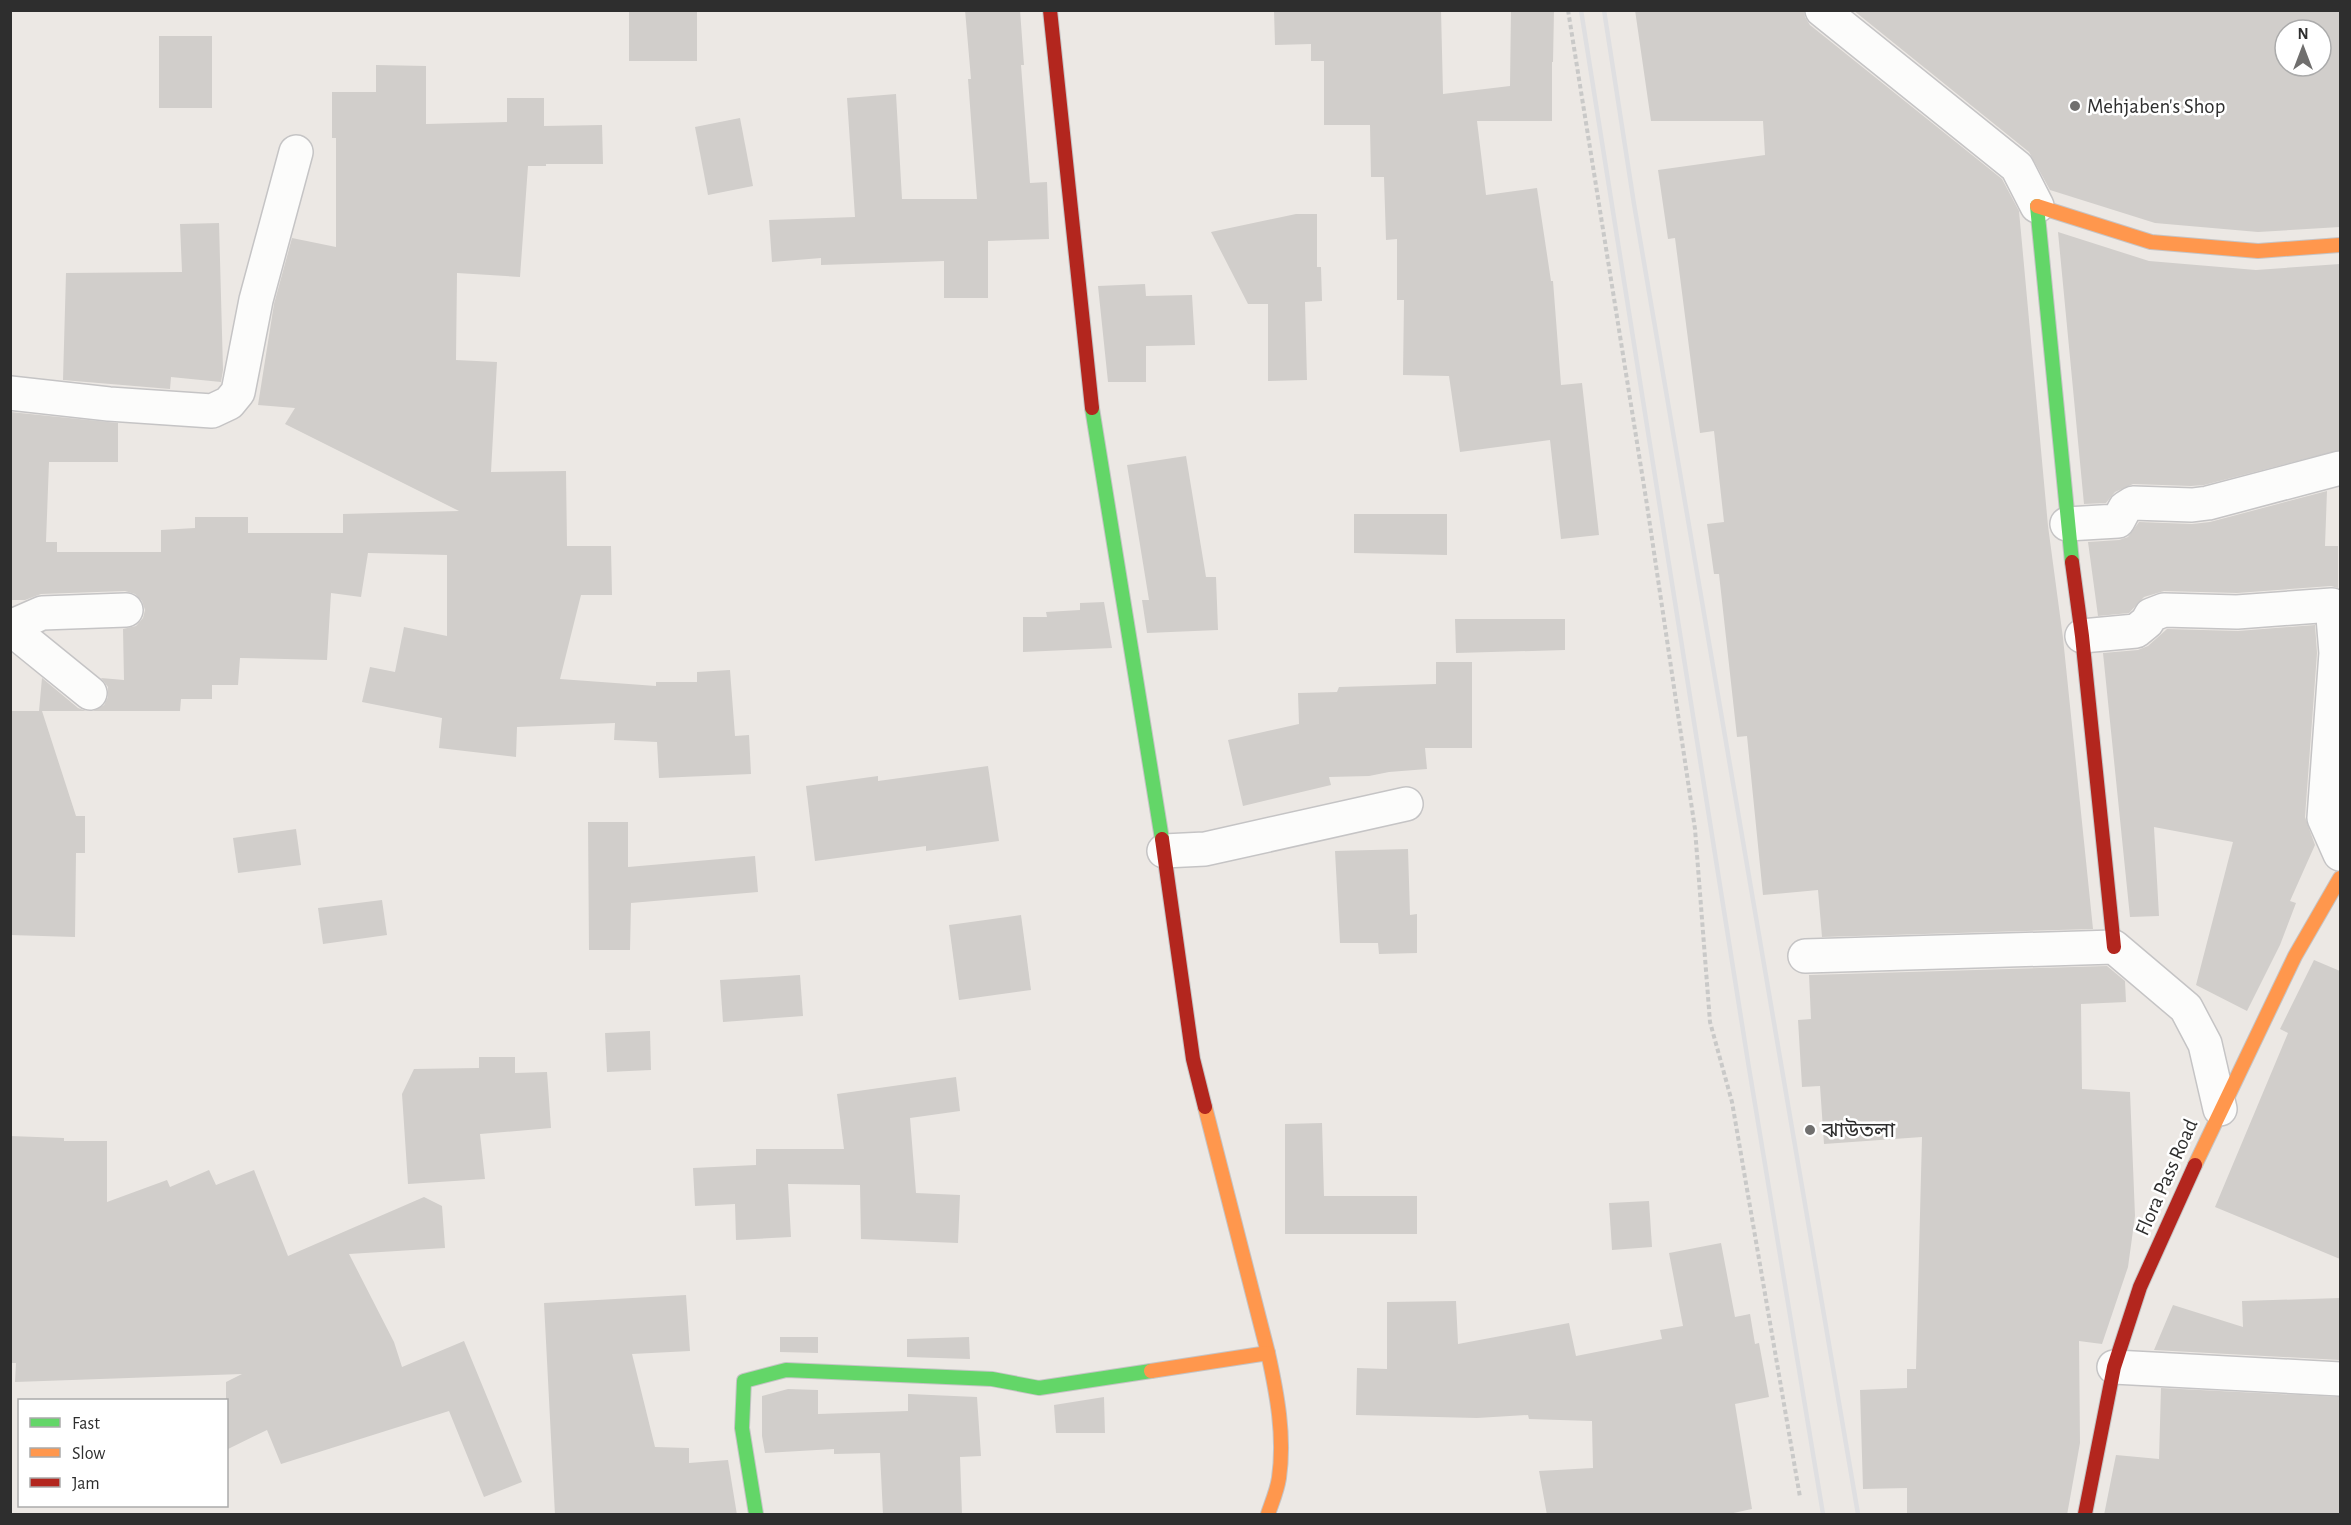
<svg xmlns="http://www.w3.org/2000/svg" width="2351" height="1525" font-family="'Alegreya Sans','Noto Sans Bengali',sans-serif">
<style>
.building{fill:#d1cecb;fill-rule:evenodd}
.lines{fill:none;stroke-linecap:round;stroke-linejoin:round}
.street-casing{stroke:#c5c4c5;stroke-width:36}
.fast-casing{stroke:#c5c4c5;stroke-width:16}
.slow-casing{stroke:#c5c4c5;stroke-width:16}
.jam-casing{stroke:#c5c4c5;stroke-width:16}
.path{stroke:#c9c9c8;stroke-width:4;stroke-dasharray:4.5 3;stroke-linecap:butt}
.street{stroke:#fcfcfb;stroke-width:33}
.fast{stroke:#63d668;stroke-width:14}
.slow{stroke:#ff974d;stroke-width:14}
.jam{stroke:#b3261e;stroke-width:14}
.rail{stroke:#dfdfe1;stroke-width:4.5}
.poi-dot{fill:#706f6e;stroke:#fff;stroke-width:2}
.labels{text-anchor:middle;stroke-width:5;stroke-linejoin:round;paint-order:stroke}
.poi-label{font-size:21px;fill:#2e2e2e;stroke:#fff;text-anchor:start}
.street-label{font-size:21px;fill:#2e2e2e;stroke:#fff}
</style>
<rect width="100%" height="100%" fill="#ece8e4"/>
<!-- building -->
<g class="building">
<rect x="629" y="10" width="68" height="51"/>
<polygon points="965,10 1020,10 1024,65 1021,65 1030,183 1047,182 1049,239 988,241 988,298 944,298 944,261 821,265 821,258 772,262 769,220 855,217 847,98 896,94 902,199 977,199 968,79 971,79"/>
<polygon points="1274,10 1441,10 1443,94 1510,86 1511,10 1554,10 1553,62 1552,62 1552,121 1477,121 1486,195 1537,188 1551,281 1553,281 1561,385 1582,383 1599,535 1561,539 1550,440 1460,452 1449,376 1403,375 1404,300 1397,300 1397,239 1386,240 1384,177 1371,177 1370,125 1324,125 1324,61 1311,61 1311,44 1275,45"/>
<polygon points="1635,10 1804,10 1805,17 1810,25 2002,179 2019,211 2048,526 2063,638 2093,929 1822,937 1818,890 1763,895 1747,736 1737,737 1719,574 1714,574 1707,524 1724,522 1714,431 1700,433 1675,238 1668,239 1658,170 1765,155 1763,121 1651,121"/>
<path d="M 1853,10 L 2339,10 L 2340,227 L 2258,232 L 2155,223 L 2050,190 L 2029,152 ZM 2285,30 L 2321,30 L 2321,66 L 2285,66 Z"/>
<rect x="159" y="36" width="53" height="72"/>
<polygon points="376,65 426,66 426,124 507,122 507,98 544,98 544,126 602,125 603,164 546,164 546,166 528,166 520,277 457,273 456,360 497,362 491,472 566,471 567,546 611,546 612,595 581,595 560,679 656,686 656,682 697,682 697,672 730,670 735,736 749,735 751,774 659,778 657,742 614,740 615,723 517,727 516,757 439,748 442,718 362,702 370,667 395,672 404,627 447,636 447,555 368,553 361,597 331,593 327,660 240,658 238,685 212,685 212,699 181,699 180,711 93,711 104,705 108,697 108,687 101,678 124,680 123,629 136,626 143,618 145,610 142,601 135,594 125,591 41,594 25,600 10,600 10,412 118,423 118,462 49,462 46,542 57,542 57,552 161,552 161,530 195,528 195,517 248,517 248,533 343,533 343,514 459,511 285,424 295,408 258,405 274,304 292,238 336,247 336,138 332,138 332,92 376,92"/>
<polygon points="740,118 753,186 708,195 695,127"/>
<polygon points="1296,214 1317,214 1317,267 1321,267 1322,301 1305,302 1307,380 1268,381 1268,304 1248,304 1211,232"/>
<polygon points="219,223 223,370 221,382 171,377 170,389 63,380 66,273 182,272 180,224"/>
<polygon points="2058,232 2149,261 2256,270 2340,264 2340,450 2204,485 2191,486 2133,484 2115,492 2106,503 2084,504"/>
<polygon points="1145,284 1146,296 1192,295 1195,345 1146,346 1146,382 1108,382 1098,286"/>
<polygon points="1186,456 1206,577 1216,577 1218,630 1147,633 1142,600 1149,600 1127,465"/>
<polygon points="2327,491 2325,546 2338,546 2338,588 2331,586 2237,593 2164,591 2144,597 2129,613 2098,616 2088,542 2119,540 2128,537 2139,522 2192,524 2210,522"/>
<polygon points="1354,514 1447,514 1447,555 1354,553"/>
<polygon points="1104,602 1112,648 1023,652 1023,617 1047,617 1046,612 1080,610 1080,603"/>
<polygon points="1455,619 1565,619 1565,650 1456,653"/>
<polygon points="2315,625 2317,653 2305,817 2315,845 2290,901 2296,903 2280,945 2247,1011 2196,985 2233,842 2154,827 2159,916 2130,917 2103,653 2138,650 2148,646 2167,629 2238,631"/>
<polygon points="1436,662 1472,662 1472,748 1425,748 1427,769 1389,772 1369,776 1329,777 1331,785 1243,806 1228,740 1299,724 1298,693 1337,692 1339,687 1436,684"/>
<polygon points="42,678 78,708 86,711 42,711 76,816 85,816 85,853 76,853 75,937 10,935 10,711 39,711"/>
<polygon points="988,766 999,841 926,851 926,846 815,861 806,786 878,776 878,781"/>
<polygon points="588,822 628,822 628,867 755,856 758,892 631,903 630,950 589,950"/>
<polygon points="296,829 301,865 238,873 233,838"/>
<polygon points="1408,849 1410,915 1417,914 1417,953 1379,954 1378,943 1340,943 1335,851"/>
<polygon points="382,900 387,935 323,944 318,908"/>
<polygon points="1021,915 1031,990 959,1000 949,925"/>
<polygon points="2314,960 2340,971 2340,1259 2215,1207 2288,1033 2280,1029"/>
<polygon points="2107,966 2125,981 2126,1002 2081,1004 2082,1089 2130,1092 2135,1216 2128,1267 2102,1344 2079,1341 2080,1443 2067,1515 1907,1515 1907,1488 1863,1489 1860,1390 1907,1388 1907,1369 1916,1369 1922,1137 1824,1144 1820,1086 1802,1087 1798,1020 1811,1019 1809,975"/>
<polygon points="800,975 803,1016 723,1022 720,980"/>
<polygon points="650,1031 651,1070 607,1072 605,1033"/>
<polygon points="479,1057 515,1057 515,1073 547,1072 551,1128 480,1134 485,1179 408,1184 402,1094 414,1069 479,1068"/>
<polygon points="956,1077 960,1111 910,1118 916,1193 960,1195 958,1243 861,1239 860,1185 788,1184 791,1237 736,1240 735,1204 695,1206 693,1168 756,1165 756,1149 844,1149 837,1094"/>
<polygon points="1322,1123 1324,1196 1417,1196 1417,1234 1285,1234 1285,1124"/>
<polygon points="10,1136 64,1138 64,1141 107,1141 107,1202 167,1180 170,1187 209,1170 216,1185 254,1170 288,1256 424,1197 442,1206 445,1248 349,1254 394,1342 402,1367 464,1341 522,1482 484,1497 449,1411 281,1464 267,1430 226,1450 226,1382 242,1374 15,1382 16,1363 10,1363"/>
<polygon points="1649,1201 1652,1247 1612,1250 1609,1203"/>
<polygon points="1721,1243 1735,1317 1750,1314 1755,1344 1759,1343 1769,1397 1735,1404 1752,1509 1724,1515 1547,1515 1539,1471 1593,1468 1592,1421 1529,1419 1528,1415 1477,1418 1356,1415 1357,1368 1387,1369 1387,1302 1456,1301 1458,1344 1569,1323 1576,1356 1662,1339 1660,1330 1683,1326 1669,1253"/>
<polygon points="686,1295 690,1351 632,1354 655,1447 689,1448 689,1463 728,1460 737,1515 555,1515 544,1303"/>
<polygon points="2340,1298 2340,1360 2154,1350 2173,1305 2243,1327 2242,1301"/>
<polygon points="780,1337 818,1337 818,1353 780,1352"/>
<polygon points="969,1337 970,1359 907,1357 907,1339"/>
<polygon points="2161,1388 2340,1397 2340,1515 2104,1515 2116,1455 2159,1459"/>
<polygon points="788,1389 818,1390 818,1414 908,1411 908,1394 977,1397 981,1456 960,1457 962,1515 883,1515 880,1453 834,1454 834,1449 765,1453 762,1436 762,1396"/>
<polygon points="1104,1397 1105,1433 1056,1433 1054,1405"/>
</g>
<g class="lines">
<!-- street casing -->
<g class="street-casing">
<g id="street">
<polyline points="1822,10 2017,167 2037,206"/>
<polyline points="10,393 109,404 212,411 229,403 238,392 256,300 296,152"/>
<polyline points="2067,524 2118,521 2125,508 2133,503 2192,505 2208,503 2340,468"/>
<polyline points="10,627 42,613 126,610"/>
<polyline points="10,628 90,693"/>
<polyline points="2082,636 2136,631 2147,622 2151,615 2164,610 2237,612 2332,605 2336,653 2324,818 2340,854"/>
<polyline points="1164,851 1205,849 1406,804"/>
<polyline points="1805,956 2114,947 2186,1008 2205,1044 2220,1109"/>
<polyline points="2114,1367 2340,1379"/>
</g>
</g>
<!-- fast casing -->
<g class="fast-casing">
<g id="fast">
<polyline points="2037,206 2072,562"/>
<polyline points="1092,408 1162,839"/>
<polyline points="756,1514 742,1428 744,1381 786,1370 992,1379 1039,1388 1151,1371"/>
</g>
</g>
<!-- slow casing -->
<g class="slow-casing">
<g id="slow">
<polyline points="2037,206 2151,242 2258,251 2340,245"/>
<polyline points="1205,1107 1268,1353"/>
<polyline points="2195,1165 2295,956 2340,878"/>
<path d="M 1151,1371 L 1268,1353 C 1277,1394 1285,1436 1279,1478 C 1277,1491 1272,1502 1268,1514"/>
</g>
</g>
<!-- jam casing -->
<g class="jam-casing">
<g id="jam">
<polyline points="1050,10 1092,408"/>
<polyline points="2072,562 2082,636 2114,947"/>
<polyline points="1162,839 1193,1059 1205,1107"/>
<polyline points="2085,1514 2114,1367 2140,1287 2195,1165"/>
</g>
</g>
<!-- path -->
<polyline class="path" points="1568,10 1647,505 1695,829 1710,1022 1732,1102 1800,1497"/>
<!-- street -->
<use href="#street" class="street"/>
<!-- fast -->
<use href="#fast" class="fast"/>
<!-- slow -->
<use href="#slow" class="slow"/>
<!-- jam -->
<use href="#jam" class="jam"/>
<!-- rail -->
<g class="rail">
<polyline points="1581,10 1748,1062 1823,1514"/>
<polyline points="1604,10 1634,204 1858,1514"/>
</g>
</g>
<!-- markers -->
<g class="poi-dot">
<circle cx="2075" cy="106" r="6"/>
<circle cx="1810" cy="1130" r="6"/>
</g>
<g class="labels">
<!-- poi labels -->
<g class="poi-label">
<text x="2087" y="113">Mehjaben's Shop</text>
<text x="1822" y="1137">ঝাউতলা</text>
</g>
<!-- street labels -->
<g class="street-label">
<text transform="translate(2166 1177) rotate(-66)" y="7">Flora Pass Road</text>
</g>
</g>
<!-- border -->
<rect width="2351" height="1525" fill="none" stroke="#2e2e2e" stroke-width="24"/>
<!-- legend -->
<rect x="18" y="1399" width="210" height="108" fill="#ffffff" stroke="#ababab" stroke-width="1.5"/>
<rect x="30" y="1418" width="30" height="9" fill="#63d668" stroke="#ababab" stroke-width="1.5"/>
<text x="72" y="1429" font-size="18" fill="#2e2e2e">Fast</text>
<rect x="30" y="1448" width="30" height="9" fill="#ff974d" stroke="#ababab" stroke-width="1.5"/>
<text x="72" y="1459" font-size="18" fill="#2e2e2e">Slow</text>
<rect x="30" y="1478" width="30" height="9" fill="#b3261e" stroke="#ababab" stroke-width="1.5"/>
<text x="72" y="1489" font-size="18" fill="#2e2e2e">Jam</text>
<!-- north arrow -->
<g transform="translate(2303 48)"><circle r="28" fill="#ffffff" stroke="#ababab" stroke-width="1.5"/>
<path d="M0-4.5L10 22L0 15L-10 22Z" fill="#706f6e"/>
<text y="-9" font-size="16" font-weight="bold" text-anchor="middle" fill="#2e2e2e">N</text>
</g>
</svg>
